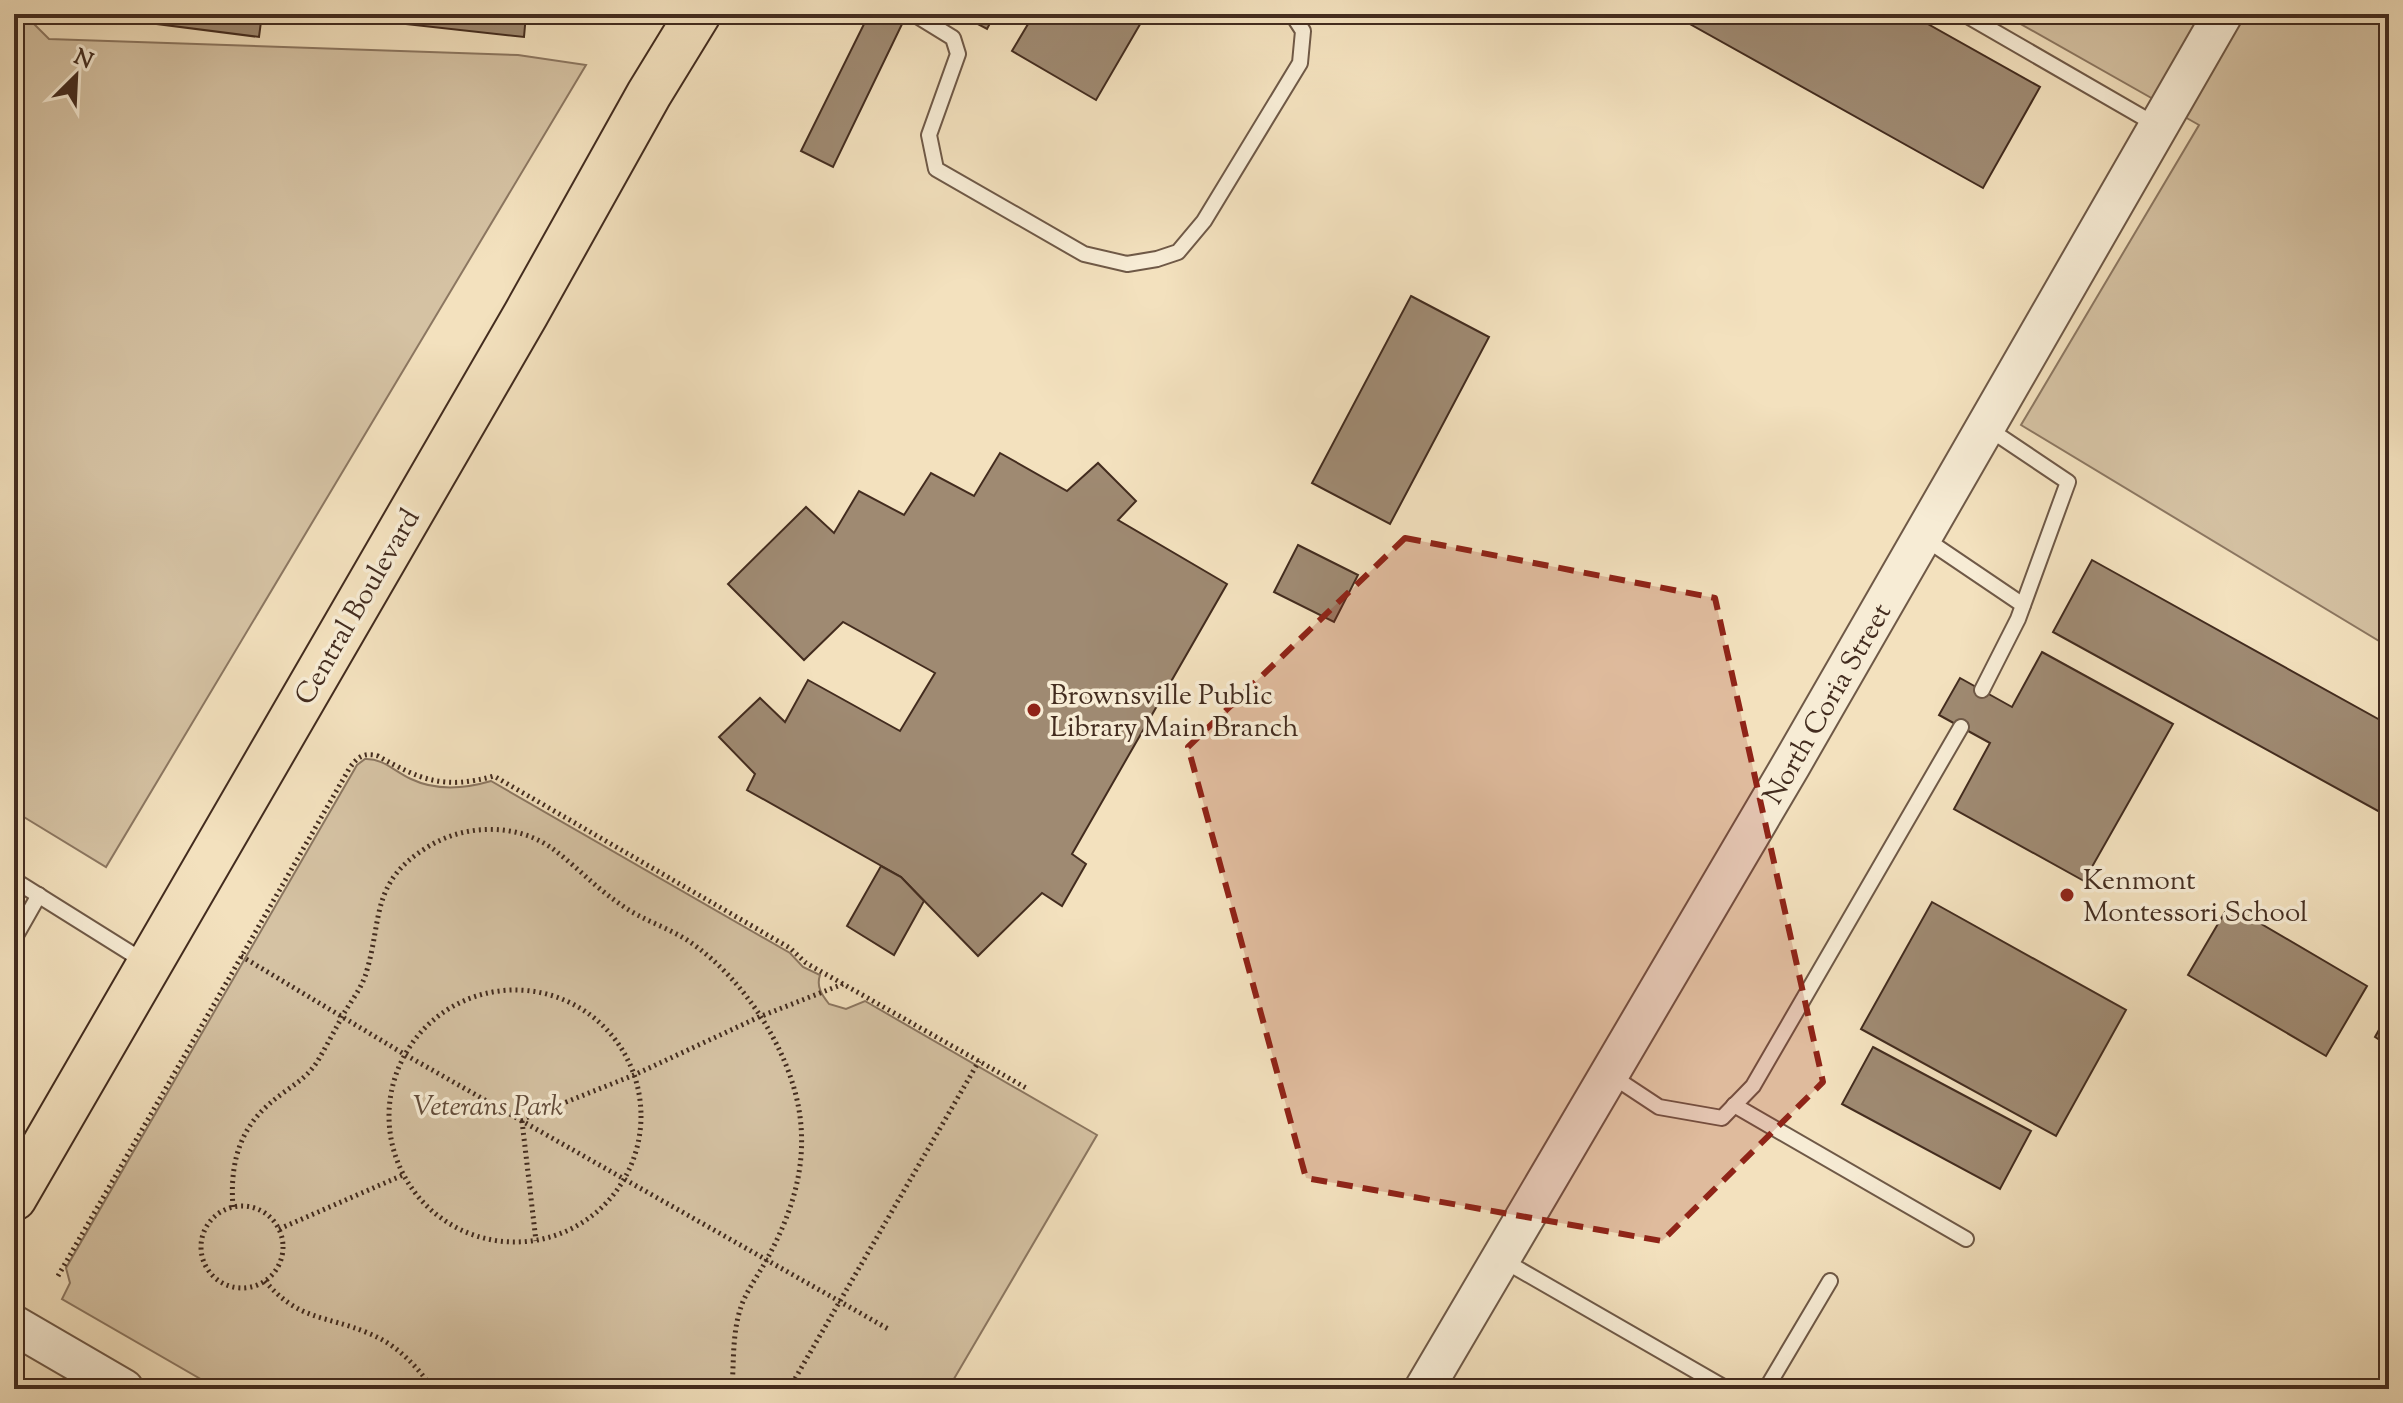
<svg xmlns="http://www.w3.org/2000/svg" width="2403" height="1403" font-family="'Sorts Mill Goudy',serif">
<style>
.green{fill:#d5c2a3;stroke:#8c7761;stroke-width:2}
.building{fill:#9f8a72;stroke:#432c1f;stroke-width:2}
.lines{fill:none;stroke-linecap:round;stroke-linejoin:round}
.service-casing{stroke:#6f5947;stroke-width:18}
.tertiary-casing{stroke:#6f5947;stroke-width:42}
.primary-casing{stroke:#432c1f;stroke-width:48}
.path{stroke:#432c1f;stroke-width:5;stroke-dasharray:2 4;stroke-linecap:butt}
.service{stroke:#f7ecd5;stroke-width:14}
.tertiary{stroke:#f7ecd5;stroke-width:38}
.primary{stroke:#f3e1be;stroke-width:44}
.marked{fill:#8f2418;fill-opacity:0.2;stroke:#8f2418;stroke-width:6;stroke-dasharray:16 10;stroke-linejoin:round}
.poi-dot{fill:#8f2418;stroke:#f7ecd5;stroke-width:3}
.labels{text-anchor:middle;stroke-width:7;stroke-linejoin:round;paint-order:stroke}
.street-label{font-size:28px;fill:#432c1f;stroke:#f7ecd5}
.poi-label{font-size:28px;fill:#432c1f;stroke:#f7ecd5;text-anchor:start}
.park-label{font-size:28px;font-style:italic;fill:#604a39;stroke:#f7ecd5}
</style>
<rect width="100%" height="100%" fill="#f3e1be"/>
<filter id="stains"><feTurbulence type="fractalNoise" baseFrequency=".0025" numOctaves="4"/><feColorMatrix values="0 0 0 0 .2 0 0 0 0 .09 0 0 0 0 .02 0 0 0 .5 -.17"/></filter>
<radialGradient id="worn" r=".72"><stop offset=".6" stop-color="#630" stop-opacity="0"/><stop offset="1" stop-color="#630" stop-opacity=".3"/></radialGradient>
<!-- green -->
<g class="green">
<polygon points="14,14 24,14 49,39 518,55 586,65 106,867 14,811"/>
<polygon points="2003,14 2389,14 2389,647 2021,425 2199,125"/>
<path d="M 365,759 C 383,758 395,772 411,779 C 436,791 464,789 491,781 L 790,953 L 803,967 L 820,975 C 816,987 822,995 829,1004 L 846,1009 L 865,1001 L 1097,1135 L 948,1389 L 218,1389 L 62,1299 L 70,1283 L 66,1268 L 357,765 Z"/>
</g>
<!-- building -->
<g class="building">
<polygon points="78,14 262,14 259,37"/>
<polygon points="315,14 526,14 524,37"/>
<polygon points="869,14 891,14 904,20 833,167 801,151"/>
<polygon points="959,14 995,14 987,29"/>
<polygon points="1034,14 1146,14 1096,100 1012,51"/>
<polygon points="1672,14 1910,14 2040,87 1983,188"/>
<polygon points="1411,296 1489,337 1390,524 1312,483"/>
<polygon points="1000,453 1067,491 1098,463 1136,501 1118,520 1227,584 1072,854 1086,864 1062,906 1042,893 978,956 901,877 747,790 755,774 719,737 760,698 785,722 808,680 900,731 935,673 843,622 804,660 728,584 806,507 834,533 859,491 904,515 931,473 974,496"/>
<polygon points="1298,545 1358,575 1334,622 1274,592"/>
<polygon points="2092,560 2389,725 2389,817 2053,632"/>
<polygon points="2042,652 2173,724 2084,881 1954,809 1990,743 1939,715 1960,678 2012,707"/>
<polygon points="881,866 901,877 924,901 894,955 847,926"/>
<polygon points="1932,902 2126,1010 2056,1136 1861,1029"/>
<polygon points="2229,905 2367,986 2326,1056 2188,975"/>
<polygon points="2389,1012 2389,1046 2375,1037"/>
<polygon points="1873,1047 2031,1131 2000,1189 1842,1104"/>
</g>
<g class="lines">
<!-- service casing -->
<g class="service-casing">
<g id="service">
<polyline points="914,14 953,38 958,54 929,135 936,169 1084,254 1127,264 1157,259 1178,252 1204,221 1300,63 1303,31 1292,14"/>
<polyline points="1964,14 2158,126"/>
<polyline points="1924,538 2023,605"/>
<polyline points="1982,690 2018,619 2068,482 1986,427"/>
<polyline points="14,880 145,962"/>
<polyline points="14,939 39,895"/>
<polyline points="1609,1074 1659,1107 1722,1118 1753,1086 1961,727"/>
<polyline points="1734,1105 1966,1239"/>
<polyline points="1501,1259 1727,1389"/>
<polyline points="1766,1389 1830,1281"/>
</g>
</g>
<!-- tertiary casing -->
<g class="tertiary-casing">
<g id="tertiary">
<polyline points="14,1325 124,1389"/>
<polyline points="1424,1389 1791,765 2223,14"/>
</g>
</g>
<!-- primary casing -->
<g class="primary-casing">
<polyline id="primary" points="14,1198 526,314 649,94 698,14"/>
</g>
<!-- path -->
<g class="path">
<polyline points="241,956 404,1054 890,1330"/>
<circle cx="515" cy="1116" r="126"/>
<polyline points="521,1120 634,1075 759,1017 843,984"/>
<polyline points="522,1121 536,1241"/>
<circle cx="242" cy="1247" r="41"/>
<path d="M 233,1207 C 230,1169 237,1133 267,1106 C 286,1088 307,1081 320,1057 C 328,1043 336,1028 344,1013 C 352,1000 363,986 367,970 C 382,919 371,882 426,848 C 463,824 516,822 553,849 C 576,866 596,888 620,904 C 641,920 668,927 690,942 C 746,980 796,1058 801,1126 C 805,1175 789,1219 766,1261 C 758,1275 748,1289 742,1304 C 732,1331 734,1360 732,1389"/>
<polyline points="279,1229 403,1175"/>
<path d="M 58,1276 L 349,769 C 357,757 364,752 378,756 C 421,780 444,790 494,776 L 790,948 L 806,963 L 1028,1089"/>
<path d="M 265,1281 C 299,1321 325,1315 368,1333 C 396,1344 416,1365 433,1389"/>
<polyline points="789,1389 979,1061"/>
</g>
<!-- service -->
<use href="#service" class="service"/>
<!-- tertiary -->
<use href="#tertiary" class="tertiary"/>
<!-- primary -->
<use href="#primary" class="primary"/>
</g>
<!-- marked area -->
<path class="marked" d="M 1405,538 L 1715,598 L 1823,1082 L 1662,1241 L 1306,1178 L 1188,747 Z"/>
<!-- markers -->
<g class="poi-dot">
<circle cx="1034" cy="710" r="8"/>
<circle cx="2067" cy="895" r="8"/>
</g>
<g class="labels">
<!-- street labels -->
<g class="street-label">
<text transform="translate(356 606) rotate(-60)" y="10">Central Boulevard</text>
<text transform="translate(1826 703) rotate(-60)" y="10">North Coria Street</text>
</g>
<!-- poi labels -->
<g class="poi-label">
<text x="1050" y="704">Brownsville Public<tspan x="1050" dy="32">Library Main Branch</tspan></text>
<text x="2083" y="889">Kenmont<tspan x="2083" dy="32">Montessori School</tspan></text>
</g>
<!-- park labels -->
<g class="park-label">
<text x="488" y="1115">Veterans Park</text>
</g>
</g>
<!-- margin -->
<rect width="2403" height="1403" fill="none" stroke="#f3e1be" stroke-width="48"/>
<rect x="16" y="16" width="2371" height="1371" fill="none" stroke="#432c1f" stroke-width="4"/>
<rect x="24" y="24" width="2355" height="1355" fill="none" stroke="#432c1f" stroke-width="2"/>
<!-- north arrow -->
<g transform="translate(76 76) rotate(24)" stroke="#f7ecd5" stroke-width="6" paint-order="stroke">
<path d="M0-6L14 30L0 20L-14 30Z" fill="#432c1f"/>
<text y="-12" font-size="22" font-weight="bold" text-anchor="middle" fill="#432c1f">N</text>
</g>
<rect width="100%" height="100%" filter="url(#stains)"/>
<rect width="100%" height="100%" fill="url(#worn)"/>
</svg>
